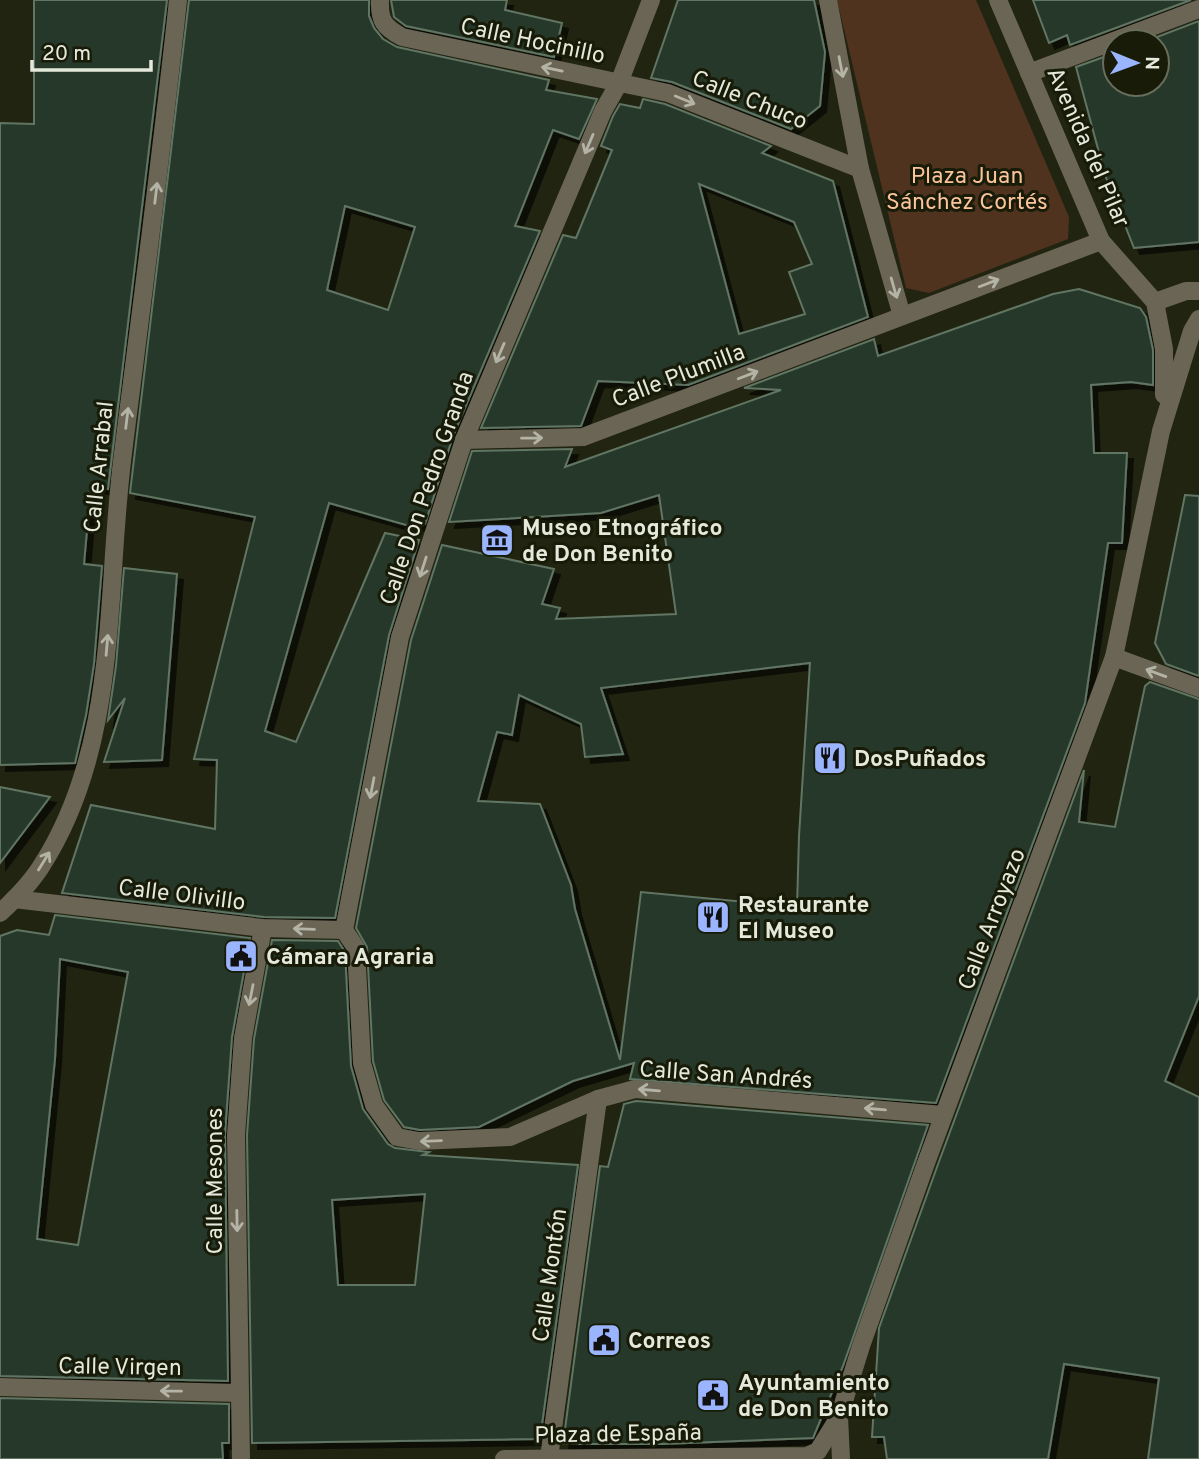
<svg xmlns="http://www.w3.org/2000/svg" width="1199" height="1459" font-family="Overpass,sans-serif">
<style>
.green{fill:#4f331e}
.building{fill:#273929;stroke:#617563;stroke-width:2;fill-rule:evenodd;filter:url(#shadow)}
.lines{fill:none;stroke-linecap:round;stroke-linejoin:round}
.pedestrian{stroke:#6b6556;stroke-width:18}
.minor{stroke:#6b6556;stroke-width:18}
.oneway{stroke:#b4b4a6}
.labels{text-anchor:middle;stroke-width:6;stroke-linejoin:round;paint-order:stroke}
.street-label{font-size:23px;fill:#e5e9db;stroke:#171b07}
.park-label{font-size:23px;fill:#fbc39a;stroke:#171b07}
.poi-label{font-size:23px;font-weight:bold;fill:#e5e9db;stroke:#171b07;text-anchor:start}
</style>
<defs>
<filter id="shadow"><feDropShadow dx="6" dy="6" stdDeviation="0" flood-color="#0009"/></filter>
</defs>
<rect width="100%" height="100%" fill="#202410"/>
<!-- green -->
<polygon class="green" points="837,0 976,0 1069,217 1068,239 929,293 906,288"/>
<!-- building -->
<g class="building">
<polygon points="34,0 167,0 108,489 91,486 84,564 102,566 94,664 86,715 75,763 0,765 0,123 34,124"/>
<path d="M 189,0 L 369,0 L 369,16 L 374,28 L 383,39 L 397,47 L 549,80 L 546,90 L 597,99 L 579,139 L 553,130 L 515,226 L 540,231 L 453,436 L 425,524 L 406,525 L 329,503 L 265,731 L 296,742 L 385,533 L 419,540 L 389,635 L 335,918 L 264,917 L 62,893 L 91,805 L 215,829 L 217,760 L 194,759 L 255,517 L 130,493 ZM 345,206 L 415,227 L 388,310 L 327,290 Z"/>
<polygon points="391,0 507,0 505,10 562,23 554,57 406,26 394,17"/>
<polygon points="678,0 814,0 825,52 820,106 791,129 672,82 651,78"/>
<polygon points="1033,0 1191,0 1070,45 1067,35 1049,43"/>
<polygon points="1199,21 1199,242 1134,248 1105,175 1076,67 1115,53 1115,84 1157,84 1157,42 1144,42"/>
<path d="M 643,99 L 665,104 L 771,146 L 762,153 L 833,181 L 868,317 L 688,385 L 598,381 L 581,426 L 481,428 L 563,235 L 576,238 L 612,150 L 601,146 L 613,116 L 620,104 L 640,108 ZM 699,184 L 794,222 L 812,264 L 789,272 L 805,314 L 739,334 Z"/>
<path d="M 1079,289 L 1140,308 L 1146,317 L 1153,350 L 1153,385 L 1131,382 L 1091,385 L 1094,453 L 1127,453 L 1122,543 L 1108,543 L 1085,703 L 936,1103 L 630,1079 L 634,1063 L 573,1081 L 479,1127 L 420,1130 L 404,1127 L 384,1100 L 373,1061 L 367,947 L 356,928 L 411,640 L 442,545 L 554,569 L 542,604 L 560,608 L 556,619 L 676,614 L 659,495 L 601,513 L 449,522 L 472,451 L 572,449 L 565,467 L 781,390 L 744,388 L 874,339 L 878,356 L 1053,294 ZM 810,663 L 799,836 L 797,907 L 641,892 L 620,1060 L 575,909 L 571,885 L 540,804 L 478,801 L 497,732 L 512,735 L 519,695 L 581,724 L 585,757 L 623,754 L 601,688 Z"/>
<polygon points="1185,495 1199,496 1199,676 1166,664 1155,643"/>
<polygon points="124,568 177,574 162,760 104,762 125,698 108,720 116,666"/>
<polygon points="1150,682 1199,699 1199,996 1165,1081 1199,1097 1199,1459 1148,1459 1159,1378 1064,1364 1048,1459 887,1459 884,1437 872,1437 879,1328 937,1167 1084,770 1079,822 1115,827 1145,686"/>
<polygon points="0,787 50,797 0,863"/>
<path d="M 55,915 L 250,938 L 232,1037 L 225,1134 L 228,1381 L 0,1376 L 0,936 L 17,930 L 49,935 ZM 60,959 L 128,972 L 78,1245 L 37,1239 L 55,1059 Z"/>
<path d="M 272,940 L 338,941 L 345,952 L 351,1066 L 363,1109 L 388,1144 L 395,1148 L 429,1152 L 423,1155 L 578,1165 L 540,1439 L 252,1443 L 247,1135 L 254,1039 ZM 425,1194 L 415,1285 L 338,1285 L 332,1200 Z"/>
<polygon points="636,1101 928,1125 843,1366 813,1438 662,1444 563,1444 600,1166 608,1167 624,1104"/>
<polygon points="0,1398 229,1404 229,1443 222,1443 223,1459 0,1459"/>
</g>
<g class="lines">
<!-- pedestrian -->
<polyline class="pedestrian" points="549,1458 598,1099"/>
<!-- minor -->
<g class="minor">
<path d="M 380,0 C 379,21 384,27 402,37 L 668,93 L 860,169"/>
<polyline points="828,0 860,169 902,316"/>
<polyline points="998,0 1101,241 1155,302 1164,349 1164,395"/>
<polyline points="1029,73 1199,9"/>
<polyline points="1155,302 1186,291 1199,291"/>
<polyline points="464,440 583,437 1101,241"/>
<polyline points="1114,657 1199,688"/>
<polyline points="14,899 263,928 344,930"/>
<path d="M 0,913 C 15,899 31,883 42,865 C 120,743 105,591 123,453 C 142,302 162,151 178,0"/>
<polyline points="344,930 400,637 464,440 603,111 619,83 651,0"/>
<polyline points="344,930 356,948 362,1063 374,1105 397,1137 419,1141 510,1137 598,1099 635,1089 943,1115"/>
<polyline points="0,1387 239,1393"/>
<polyline points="839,1417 841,1459"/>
<polyline points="241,1459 236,1135 243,1038 263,928"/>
<polyline points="504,1459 807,1456 818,1451 839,1417 861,1346 926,1163 1114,657 1161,431 1192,331 1199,319"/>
</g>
</g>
<!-- one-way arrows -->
<defs><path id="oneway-shaft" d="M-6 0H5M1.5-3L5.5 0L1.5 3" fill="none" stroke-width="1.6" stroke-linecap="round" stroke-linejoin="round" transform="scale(1.75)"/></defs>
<g class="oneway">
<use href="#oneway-shaft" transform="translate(841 67) rotate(79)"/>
<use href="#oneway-shaft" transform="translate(552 69) rotate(-168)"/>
<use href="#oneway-shaft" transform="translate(685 100) rotate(22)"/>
<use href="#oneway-shaft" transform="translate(589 144) rotate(113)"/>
<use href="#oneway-shaft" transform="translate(156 193) rotate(-83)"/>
<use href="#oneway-shaft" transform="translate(989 283) rotate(-21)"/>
<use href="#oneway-shaft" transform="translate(894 288) rotate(74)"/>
<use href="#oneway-shaft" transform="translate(500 353) rotate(113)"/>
<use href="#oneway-shaft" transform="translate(748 375) rotate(-21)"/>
<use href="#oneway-shaft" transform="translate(127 418) rotate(-83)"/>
<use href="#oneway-shaft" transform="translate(532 438) rotate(-1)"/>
<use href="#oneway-shaft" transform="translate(423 567) rotate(108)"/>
<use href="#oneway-shaft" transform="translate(107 645) rotate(-85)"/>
<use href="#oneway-shaft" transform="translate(1156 673) rotate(-160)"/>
<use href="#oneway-shaft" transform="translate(372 788) rotate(101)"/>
<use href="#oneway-shaft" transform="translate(44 861) rotate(-58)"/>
<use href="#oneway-shaft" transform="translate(304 929) rotate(-178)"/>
<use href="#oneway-shaft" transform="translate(251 995) rotate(101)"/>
<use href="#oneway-shaft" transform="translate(649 1090) rotate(-175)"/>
<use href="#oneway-shaft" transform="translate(875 1109) rotate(-175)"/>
<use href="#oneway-shaft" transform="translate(431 1141) rotate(178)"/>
<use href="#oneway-shaft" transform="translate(237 1221) rotate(89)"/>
<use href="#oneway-shaft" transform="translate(171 1391) rotate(-179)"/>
</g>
<!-- icons -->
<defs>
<g id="museum-square" transform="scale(1.75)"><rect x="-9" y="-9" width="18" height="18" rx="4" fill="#9ab5fd" stroke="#171b07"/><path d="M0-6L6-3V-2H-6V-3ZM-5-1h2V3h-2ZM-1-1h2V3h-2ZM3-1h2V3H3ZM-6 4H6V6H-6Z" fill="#111"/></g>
<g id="restaurant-square" transform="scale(1.75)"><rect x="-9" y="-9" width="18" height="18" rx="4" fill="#9ab5fd" stroke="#171b07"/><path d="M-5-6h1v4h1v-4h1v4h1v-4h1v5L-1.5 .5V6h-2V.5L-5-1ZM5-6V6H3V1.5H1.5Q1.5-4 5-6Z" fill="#111"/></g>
<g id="civic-square" transform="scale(1.75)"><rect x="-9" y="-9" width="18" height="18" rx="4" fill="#9ab5fd" stroke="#171b07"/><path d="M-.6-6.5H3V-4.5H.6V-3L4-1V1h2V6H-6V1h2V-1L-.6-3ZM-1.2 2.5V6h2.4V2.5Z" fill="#111"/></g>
</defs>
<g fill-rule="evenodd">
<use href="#museum-square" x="497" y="540"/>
<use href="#restaurant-square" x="830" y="758"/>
<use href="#restaurant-square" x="713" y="917"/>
<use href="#civic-square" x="241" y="956"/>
<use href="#civic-square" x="604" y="1340"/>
<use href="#civic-square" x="713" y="1395"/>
</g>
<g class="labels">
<!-- street labels -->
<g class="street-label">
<text transform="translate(533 40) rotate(12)" y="8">Calle Hocinillo</text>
<text transform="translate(750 99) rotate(22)" y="8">Calle Chuco</text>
<text transform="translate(1089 147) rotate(66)" y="8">Avenida del Pilar</text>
<text transform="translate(678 375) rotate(-21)" y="8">Calle Plumilla</text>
<text transform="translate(98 467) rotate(-84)" y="8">Calle Arrabal</text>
<text transform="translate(426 488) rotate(-71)" y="8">Calle Don Pedro Granda</text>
<text transform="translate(182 894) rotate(7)" y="8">Calle Olivillo</text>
<text transform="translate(991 919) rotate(-69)" y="8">Calle Arroyazo</text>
<text transform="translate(726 1074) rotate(4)" y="8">Calle San Andrés</text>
<text transform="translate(214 1181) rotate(-90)" y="8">Calle Mesones</text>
<text transform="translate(549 1275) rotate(-82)" y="8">Calle Montón</text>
<text transform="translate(120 1366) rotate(1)" y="8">Calle Virgen</text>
<text transform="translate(618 1433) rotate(-1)" y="8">Plaza de España</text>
</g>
<!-- park labels -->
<g class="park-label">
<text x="967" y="183">Plaza Juan<tspan x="967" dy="26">Sánchez Cortés</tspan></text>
</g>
<!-- poi labels -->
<g class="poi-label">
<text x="522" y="535">Museo Etnográfico<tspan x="522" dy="26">de Don Benito</tspan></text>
<text x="854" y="766">DosPuñados</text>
<text x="738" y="912">Restaurante<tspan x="738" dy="26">El Museo</tspan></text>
<text x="266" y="964">Cámara Agraria</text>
<text x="628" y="1348">Correos</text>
<text x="738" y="1390">Ayuntamiento<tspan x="738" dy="26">de Don Benito</tspan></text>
</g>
</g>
<!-- north arrow -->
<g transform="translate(1136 63) rotate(91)"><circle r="33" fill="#171b07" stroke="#696d5c" stroke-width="2"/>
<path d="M0-5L12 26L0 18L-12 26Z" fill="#9ab5fd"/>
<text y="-10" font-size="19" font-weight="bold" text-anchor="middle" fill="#e5e9db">N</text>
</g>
<!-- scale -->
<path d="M32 60v10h119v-10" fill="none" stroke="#e5e9db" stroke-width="3.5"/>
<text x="42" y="60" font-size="21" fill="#e5e9db" stroke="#171b07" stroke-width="5" paint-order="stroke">20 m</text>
</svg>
